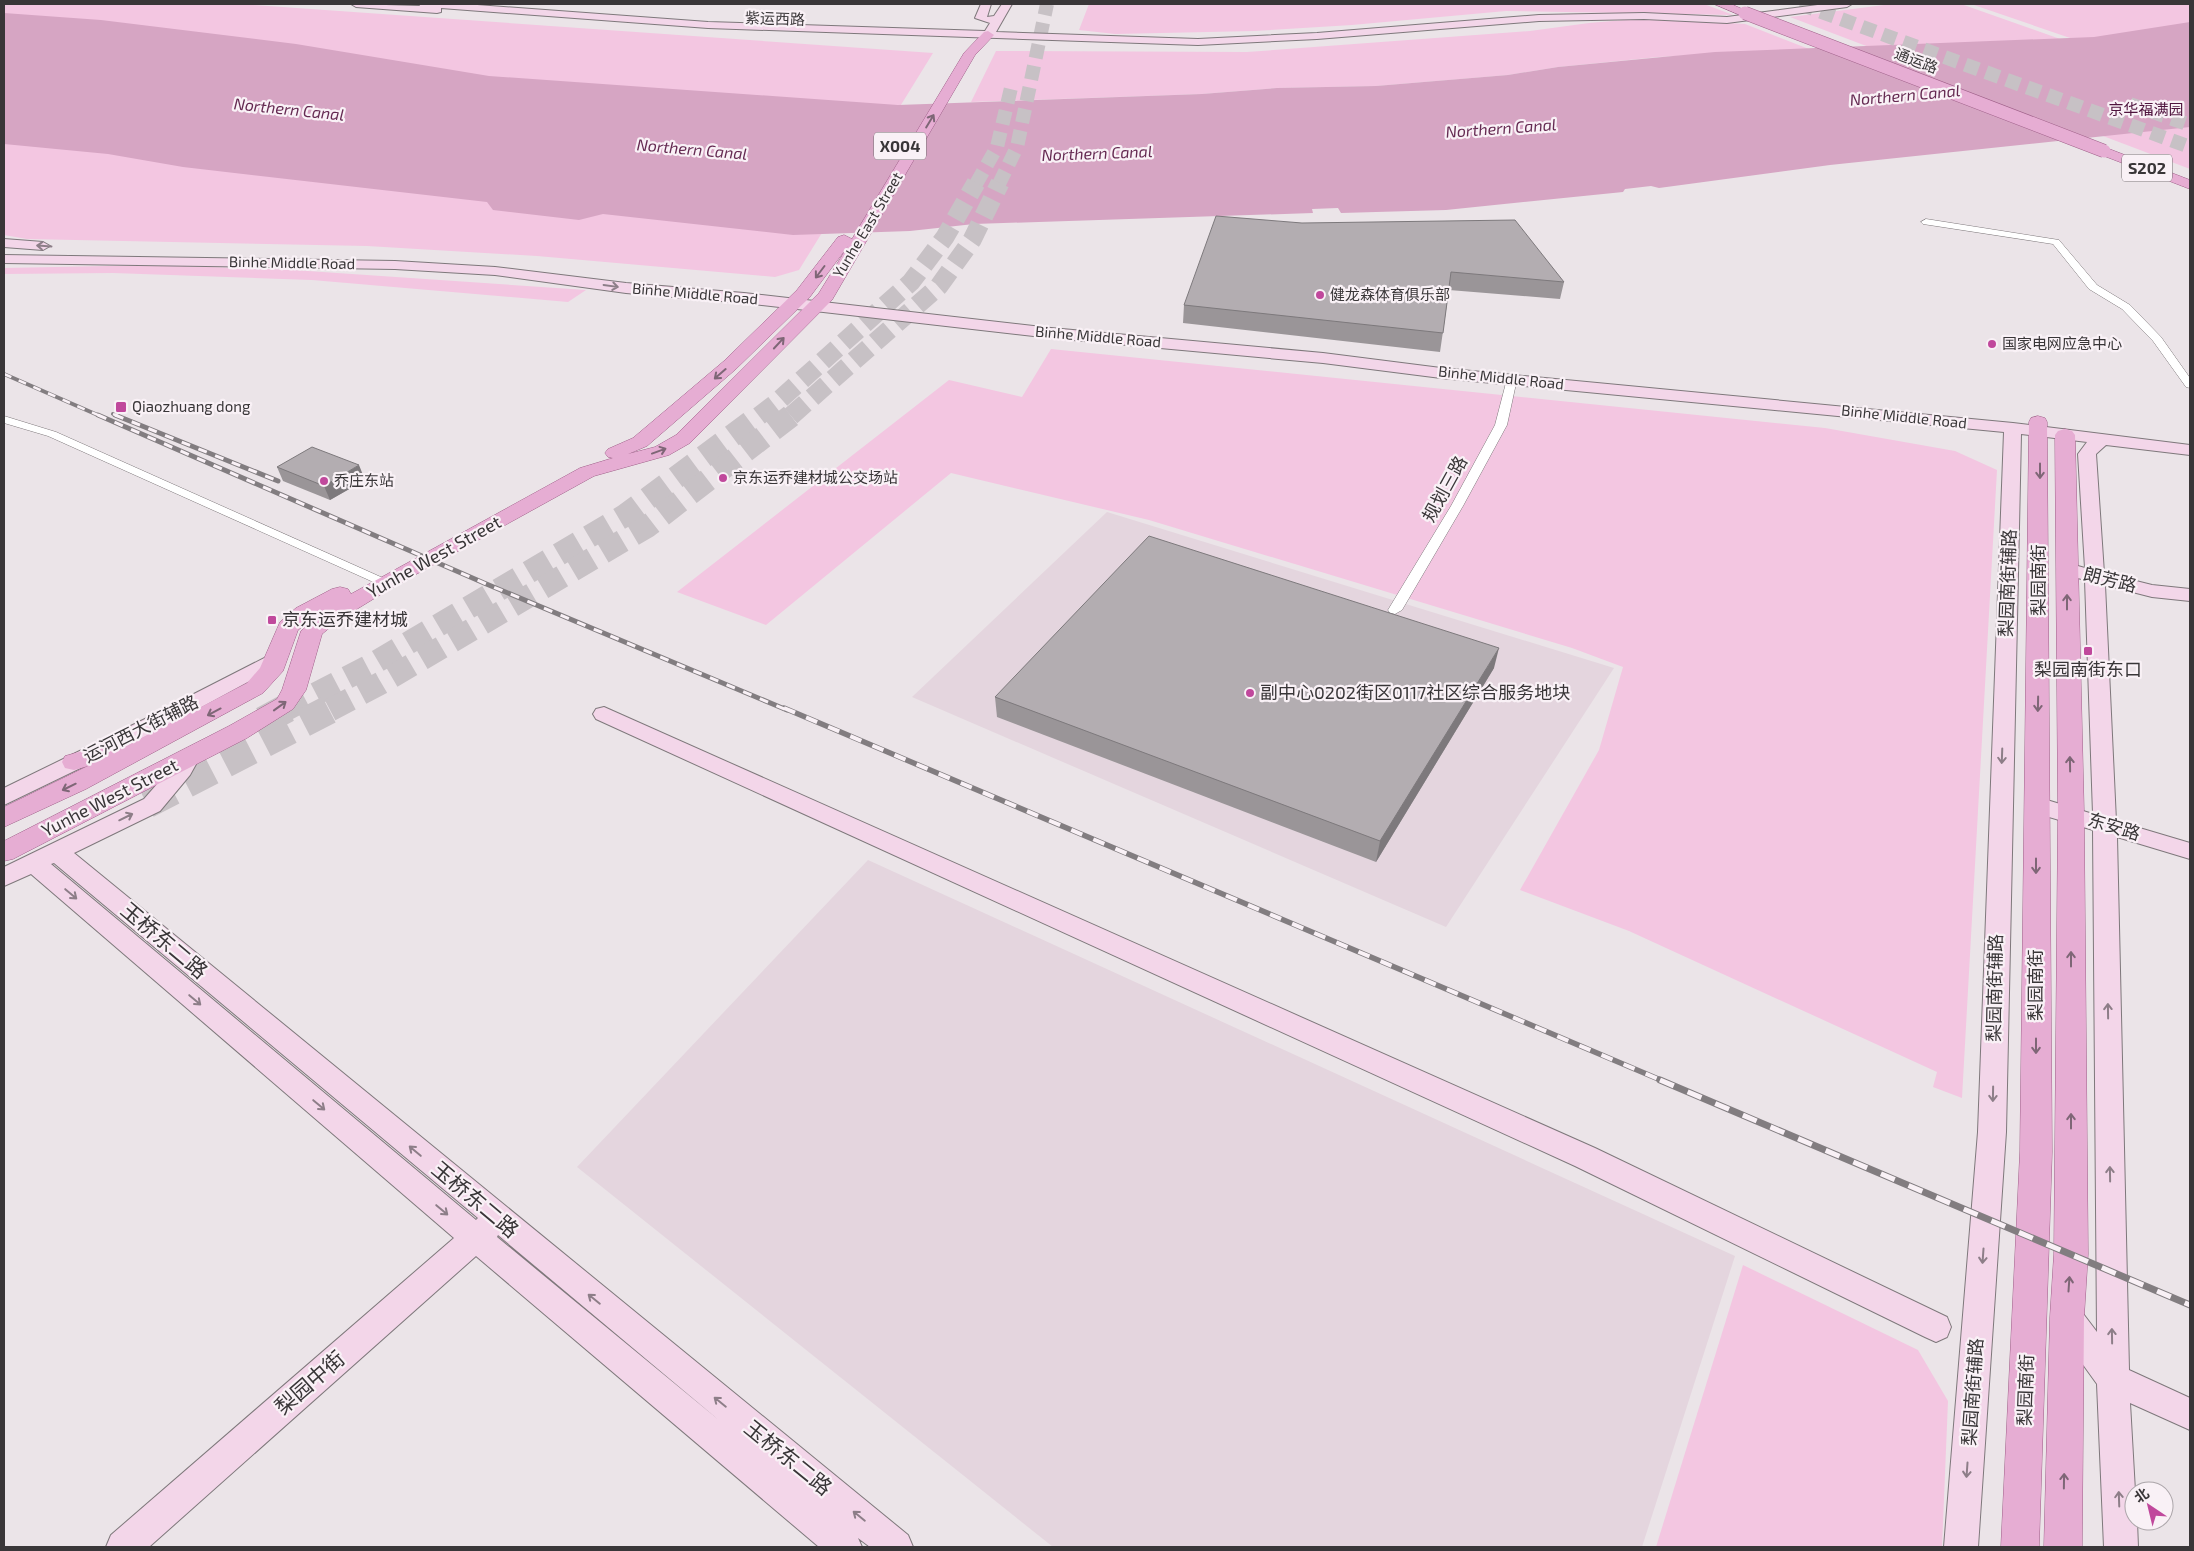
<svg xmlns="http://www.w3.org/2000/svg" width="2194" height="1551" font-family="'Exo 2','Noto Sans SC',sans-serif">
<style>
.built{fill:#e4d5de}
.green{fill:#f3c6e1}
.water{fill:#d6a5c3}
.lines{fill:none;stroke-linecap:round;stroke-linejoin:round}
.highway-tunnel-far3{stroke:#c7c1c5;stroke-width:14;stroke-dasharray:14 8;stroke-linecap:butt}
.highway-tunnel-far2{stroke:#c7c1c5;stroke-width:19;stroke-dasharray:19 9;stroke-linecap:butt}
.highway-tunnel-far1{stroke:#c7c1c5;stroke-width:23;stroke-dasharray:23 12;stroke-linecap:butt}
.highway-tunnel{stroke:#c7c1c5;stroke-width:29;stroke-dasharray:29 15;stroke-linecap:butt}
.street-casing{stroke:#7e787b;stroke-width:1}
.secondary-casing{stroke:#7e787b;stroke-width:2}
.primary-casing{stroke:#9f6089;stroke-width:1}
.street{fill:#fff;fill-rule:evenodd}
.secondary{fill:#f3d6e9;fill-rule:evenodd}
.primary{fill:#e6add3;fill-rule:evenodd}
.rail-far3-casing{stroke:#827d80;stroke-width:4}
.rail-far2-casing{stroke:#827d80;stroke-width:5}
.rail-far1-casing{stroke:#827d80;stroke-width:5.5}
.rail-casing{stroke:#827d80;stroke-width:7}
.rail-far3{stroke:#f9f1f6;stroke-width:2.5;stroke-dasharray:8;stroke-linecap:butt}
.rail-far2{stroke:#f9f1f6;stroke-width:3;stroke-dasharray:9;stroke-linecap:butt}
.rail-far1{stroke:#f9f1f6;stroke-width:4;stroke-dasharray:12;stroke-linecap:butt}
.rail{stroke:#f9f1f6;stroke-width:5;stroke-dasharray:15;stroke-linecap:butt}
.primary-bridge-casing{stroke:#9f6089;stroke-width:14;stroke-linecap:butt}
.primary-bridge{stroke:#e6add3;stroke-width:13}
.wall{fill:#9a9598}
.shaded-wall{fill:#7d797c}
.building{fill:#b3adb1;stroke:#7d797c}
.oneway{stroke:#7e6676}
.oneway2{stroke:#8d7e88}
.poi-dot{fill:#c0489c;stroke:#f9f1f6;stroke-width:2}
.labels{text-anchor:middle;stroke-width:4.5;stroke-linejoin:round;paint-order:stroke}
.far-street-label{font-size:15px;fill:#393638;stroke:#f9f1f6}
.far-park-label{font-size:15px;fill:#4f143e;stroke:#f9f1f6}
.far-poi-label{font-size:15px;fill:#393638;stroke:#f9f1f6;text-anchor:start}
.far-water-label{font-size:16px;font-style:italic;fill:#652a52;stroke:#f9f1f6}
.shield{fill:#f9f1f6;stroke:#736e71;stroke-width:1}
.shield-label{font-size:16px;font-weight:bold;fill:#393638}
.street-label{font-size:18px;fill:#393638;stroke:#f9f1f6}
.poi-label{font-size:18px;fill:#393638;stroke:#f9f1f6;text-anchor:start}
.near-street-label{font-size:21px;fill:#393638;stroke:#f9f1f6}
</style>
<rect width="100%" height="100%" fill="#ebe4e8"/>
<!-- built -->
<g class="built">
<polygon points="1107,512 1614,668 1446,927 912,697"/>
<polygon points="868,860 1735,1256 1642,1547 1053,1547 577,1167"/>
</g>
<!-- green -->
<g class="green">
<polygon points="4,4 240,4 933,53 799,270 775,277 537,256 367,246 27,239 4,235"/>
<polygon points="1089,4 1704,4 1733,15 1506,11 1352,25 1254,31 1115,34 1079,30"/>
<polygon points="1880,4 1961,4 2190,85 2190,169 1790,17 1884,5"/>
<polygon points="1971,4 2190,4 2190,79"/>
<polygon points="1649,18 1745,24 1809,49 1658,57 1558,67 1508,75 1376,86 1277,88 1202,94 971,102 996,51 1247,52 1530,31 1589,23"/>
<polygon points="158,265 293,270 586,290 568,302 312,280 113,273 4,274 4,268"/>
<polygon points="1051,349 1825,428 1955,451 1997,470 1962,1098 1933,1087 1937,1072 1629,931 1520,890 1599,750 1623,667 1572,648 1149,520 951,473 766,625 677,592 949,380 1022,397"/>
<polygon points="1743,1265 1918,1350 1948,1401 1942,1547 1656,1547"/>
</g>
<!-- water -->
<polygon class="water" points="4,13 101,20 296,44 489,76 898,105 1202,94 1277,88 1376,86 1508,75 1558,67 1715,52 2094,37 2190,22 2190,127 1830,165 1659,188 1651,186 1625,189 1623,192 1446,210 1341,213 1338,208 1312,209 1313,213 974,224 910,231 793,235 603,214 579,220 493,210 487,202 183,167 108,154 4,144"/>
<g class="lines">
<!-- highway-tunnel-far3 -->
<g class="highway-tunnel-far3">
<polyline points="1800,4 2190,147"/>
<polyline points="2130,104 2190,125"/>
<polyline points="976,184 997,147 1011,88"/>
<polyline points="999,184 1017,147 1047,4"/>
</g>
<!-- highway-tunnel-far2 -->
<g class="highway-tunnel-far2">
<polyline points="759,416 776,403 911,282 945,237 976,183"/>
<polyline points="791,416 939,286 972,240 1000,183"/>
</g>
<!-- highway-tunnel-far1 -->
<g class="highway-tunnel-far1">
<polyline points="285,710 369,666 624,516 760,415"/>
<polyline points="330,710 381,683 648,526 792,415"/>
</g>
<!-- highway-tunnel -->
<g class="highway-tunnel">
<polyline points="263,721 287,708"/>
<polyline points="147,804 332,708"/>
</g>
<!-- street casing -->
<g class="street-casing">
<g id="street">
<polygon points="1926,219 2059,240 2097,285 2130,305 2161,337 2190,378 2190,388 2186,387 2153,341 2122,309 2089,289 2053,244 1923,224 1921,222"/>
<polygon points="1512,376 1517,379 1507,425 1463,506 1402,610 1395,614 1390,613 1388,610 1451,506 1495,425 1507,379"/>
<polygon points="4,416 56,432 392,582 385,586 380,585 48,436 4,423"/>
</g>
</g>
<!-- secondary casing -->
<g class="secondary-casing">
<g id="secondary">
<polygon points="351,4 420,6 419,4 464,4 708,22 985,31 990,23 975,18 981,4 991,4 987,17 994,16 1002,4 1012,4 996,32 1198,39 1317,33 1539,15 1644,13 1727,17 1825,4 1852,4 1847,7 1727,23 1644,19 1539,21 1317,39 1198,45 708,28 441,8 441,12 437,13 356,7"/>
<polygon points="4,239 43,242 50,246 43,250 4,247"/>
<polygon points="4,255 395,261 495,267 626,283 744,293 1051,328 1323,353 1441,368 2013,423 2190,445 2190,455 2106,445 2096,454 2104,573 2152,585 2190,589 2190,601 2152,597 2105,585 2116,821 2190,843 2190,859 2117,837 2129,1370 2190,1398 2190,1430 2130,1403 2135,1491 2134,1521 2137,1521 2138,1547 2104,1547 2097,1384 2056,1327 2052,1317 2056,1307 2067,1303 2078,1307 2097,1332 2093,830 2029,811 2026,805 2029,799 2037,797 2093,814 2085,580 2060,573 2057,569 2060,565 2067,563 2085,568 2078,454 2087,442 2021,434 2006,1132 1978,1547 1944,1547 1978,1132 2004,432 1441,378 1323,363 1051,338 744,303 626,293 495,275 395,269 4,263"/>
<polygon points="276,652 283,653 286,658 283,663 161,729 4,805 4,788 145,719"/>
<polygon points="604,707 1595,1148 1947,1317 1951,1327 1947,1337 1936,1342 1925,1337 1575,1166 596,719 593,714 596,709"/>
<path d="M 189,750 L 197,752 L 200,757 L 190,775 L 160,811 L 74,853 L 908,1535 L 913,1547 L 870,1547 L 858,1538 L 862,1547 L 819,1547 L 476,1256 L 149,1547 L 106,1547 L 111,1535 L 454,1238 L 31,874 L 4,886 L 4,867 L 144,799 L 173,766 L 181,752 ZM 54,863 L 478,1218 L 476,1220 L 51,864 ZM 498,1235 L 720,1421 L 497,1237 Z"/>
</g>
</g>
<!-- primary casing -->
<g class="primary-casing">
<g id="primary">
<polygon points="1714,4 1731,4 1751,13 1745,17"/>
<path d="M 988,31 L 994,35 L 975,55 L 832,300 L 690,443 L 669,455 L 594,476 L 393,587 L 339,620 L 322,634 L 306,690 L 293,709 L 247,738 L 13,859 L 4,861 L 4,841 L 229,726 L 277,699 L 282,690 L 301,631 L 318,615 L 298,630 L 283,671 L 263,693 L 86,789 L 4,827 L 4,807 L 88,766 L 74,770 L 65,768 L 62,762 L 65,756 L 118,741 L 128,745 L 247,683 L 260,668 L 280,622 L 296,608 L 332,589 L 340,587 L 348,589 L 351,594 L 580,468 L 613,458 L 608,457 L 605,453 L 608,449 L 633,438 L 724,361 L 797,290 L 838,237 L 844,235 L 852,239 L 964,53 L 984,32 ZM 848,246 L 819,293 L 676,435 L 655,447 L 628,454 L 647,446 L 736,369 L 809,298 Z"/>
<polygon points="2104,147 2190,180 2190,189 2099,154 2097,151"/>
<polygon points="2038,416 2045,418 2047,422 2052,1152 2039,1547 2001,1547 2020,1152 2029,422 2031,418"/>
<polygon points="2065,429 2072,431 2075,435 2084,813 2088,1254 2084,1317 2082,1547 2044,1547 2050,1317 2054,1254 2058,813 2055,435 2058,431"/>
</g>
</g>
<!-- street -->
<use href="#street" class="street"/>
<!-- secondary -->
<use href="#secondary" class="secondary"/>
<!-- primary -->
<use href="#primary" class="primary"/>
<!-- rail-far3 casing -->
<g class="rail-far3-casing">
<g id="rail-far3">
<polyline points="4,374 100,416"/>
<polyline points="113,414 118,416"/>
</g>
</g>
<!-- rail-far2 casing -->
<g class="rail-far2-casing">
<g id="rail-far2">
<polyline points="98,415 484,583 787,710"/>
<polyline points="115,415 278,481"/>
</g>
</g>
<!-- rail-far1 casing -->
<g class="rail-far1-casing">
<polyline id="rail-far1" points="784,708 1663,1081"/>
</g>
<!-- rail casing -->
<g class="rail-casing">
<polyline id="rail" points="1660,1080 2190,1305"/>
</g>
<!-- rail-far3 -->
<use href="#rail-far3" class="rail-far3"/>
<!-- rail-far2 -->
<use href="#rail-far2" class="rail-far2"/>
<!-- rail-far1 -->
<use href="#rail-far1" class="rail-far1"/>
<!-- rail -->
<use href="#rail" class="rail"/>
<!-- primary-bridge casing -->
<g class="primary-bridge-casing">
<polyline id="primary-bridge" points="1745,13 2104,151"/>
</g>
<!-- primary-bridge -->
<use href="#primary-bridge" class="primary-bridge"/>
</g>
<!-- wall -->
<g class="wall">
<polygon points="1302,223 1564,282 1560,299 1449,290 1440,352 1183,323 1184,305"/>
<polygon points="277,467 365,480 330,500 283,481"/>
<polygon points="1494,668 1376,862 997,717 995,697"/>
</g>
<!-- shaded-wall -->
<g class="shaded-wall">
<polygon points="359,465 365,480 330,500 324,486"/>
<polygon points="1499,648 1494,668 1376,862 1380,841"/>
</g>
<!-- building -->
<g class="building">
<polygon points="1216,216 1302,223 1515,220 1564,282 1451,272 1443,333 1184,305"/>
<polygon points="312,447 359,465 324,486 277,467"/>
<polygon points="1149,536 1499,648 1380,841 995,697"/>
</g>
<!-- one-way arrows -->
<defs><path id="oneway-shaft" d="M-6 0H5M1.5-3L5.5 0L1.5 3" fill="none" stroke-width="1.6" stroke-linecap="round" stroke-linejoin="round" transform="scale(1.25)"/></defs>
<g class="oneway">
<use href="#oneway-shaft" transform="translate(930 121) rotate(-59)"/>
<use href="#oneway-shaft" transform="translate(820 272) rotate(127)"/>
<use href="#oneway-shaft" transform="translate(779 343) rotate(-47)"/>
<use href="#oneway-shaft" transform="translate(720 374) rotate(139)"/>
<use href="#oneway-shaft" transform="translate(659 451) rotate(-20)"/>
<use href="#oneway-shaft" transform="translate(2040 471) rotate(90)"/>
<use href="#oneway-shaft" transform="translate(2067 602) rotate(-90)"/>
<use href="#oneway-shaft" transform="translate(2038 704) rotate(91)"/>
<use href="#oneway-shaft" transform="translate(280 706) rotate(-36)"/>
<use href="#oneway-shaft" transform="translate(214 712) rotate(152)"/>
<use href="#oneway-shaft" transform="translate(2070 764) rotate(-91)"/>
<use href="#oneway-shaft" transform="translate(69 787) rotate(154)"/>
<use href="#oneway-shaft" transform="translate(2036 866) rotate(90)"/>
<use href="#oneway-shaft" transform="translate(2071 959) rotate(-90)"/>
<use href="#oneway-shaft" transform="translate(2036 1046) rotate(90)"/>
<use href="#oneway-shaft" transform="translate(2071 1121) rotate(-90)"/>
<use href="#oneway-shaft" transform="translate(2069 1284) rotate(-86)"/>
<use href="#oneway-shaft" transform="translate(2064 1481) rotate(-89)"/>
</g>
<g class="oneway2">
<use href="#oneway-shaft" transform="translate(44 246) rotate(-176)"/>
<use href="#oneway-shaft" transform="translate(611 286) rotate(8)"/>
<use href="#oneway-shaft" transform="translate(2002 756) rotate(92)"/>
<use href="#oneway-shaft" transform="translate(126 817) rotate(-26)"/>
<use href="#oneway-shaft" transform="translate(71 894) rotate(40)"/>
<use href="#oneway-shaft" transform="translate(195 1000) rotate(40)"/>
<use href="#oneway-shaft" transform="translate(2108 1011) rotate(-91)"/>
<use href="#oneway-shaft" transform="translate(1993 1094) rotate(91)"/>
<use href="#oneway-shaft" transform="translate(319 1105) rotate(40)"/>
<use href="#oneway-shaft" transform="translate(415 1151) rotate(-140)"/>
<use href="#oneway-shaft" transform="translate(2110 1174) rotate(-91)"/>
<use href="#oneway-shaft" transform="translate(442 1210) rotate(40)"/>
<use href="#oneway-shaft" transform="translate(1983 1256) rotate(94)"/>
<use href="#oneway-shaft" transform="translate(594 1299) rotate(-141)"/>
<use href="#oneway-shaft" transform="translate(2112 1336) rotate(-91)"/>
<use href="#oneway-shaft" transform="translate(720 1402) rotate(-141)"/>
<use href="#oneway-shaft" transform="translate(1967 1470) rotate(94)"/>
<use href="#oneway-shaft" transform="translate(2119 1499) rotate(-92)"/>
<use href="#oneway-shaft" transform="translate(859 1516) rotate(-141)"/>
</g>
<!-- markers -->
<g class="poi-dot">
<circle cx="1320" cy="295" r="5"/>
<circle cx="1992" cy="344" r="5"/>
<rect x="115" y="401" width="12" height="12" rx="2.5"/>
<circle cx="723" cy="478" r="5"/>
<circle cx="324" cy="481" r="5"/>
<rect x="267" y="615" width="10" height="10" rx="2.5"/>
<rect x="2083" y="646" width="10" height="10" rx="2.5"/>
<circle cx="1250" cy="693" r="5"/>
</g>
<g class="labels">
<!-- far-street labels -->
<g class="far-street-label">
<text transform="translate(775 19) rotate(2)" y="5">紫运西路</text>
<text transform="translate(1916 61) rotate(21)" y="5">通运路</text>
<text transform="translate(868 225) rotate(-59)" y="5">Yunhe East Street</text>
<text transform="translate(292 263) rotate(1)" y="5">Binhe Middle Road</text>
<text transform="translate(695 294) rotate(5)" y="5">Binhe Middle Road</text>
<text transform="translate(1098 337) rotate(5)" y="5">Binhe Middle Road</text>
<text transform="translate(1501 378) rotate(6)" y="5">Binhe Middle Road</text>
<text transform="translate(1904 417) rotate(6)" y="5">Binhe Middle Road</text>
</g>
<!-- far-park labels -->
<g class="far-park-label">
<text x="2146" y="115">京华福满园</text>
</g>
<!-- far-poi labels -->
<g class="far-poi-label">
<text x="1330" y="300">健龙森体育俱乐部</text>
<text x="2002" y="349">国家电网应急中心</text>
<text x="132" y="412">Qiaozhuang dong</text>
<text x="733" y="483">京东运乔建材城公交场站</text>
<text x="334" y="486">乔庄东站</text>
</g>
<!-- far-water labels -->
<g class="far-water-label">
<text transform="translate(1905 95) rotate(-5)" y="6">Northern Canal</text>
<text transform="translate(289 109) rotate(6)" y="6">Northern Canal</text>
<text transform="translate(1501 128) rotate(-4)" y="6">Northern Canal</text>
<text transform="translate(692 149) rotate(5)" y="6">Northern Canal</text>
<text transform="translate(1097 153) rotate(-2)" y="6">Northern Canal</text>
</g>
<!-- shield labels -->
<g class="shield">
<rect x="874" y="132.5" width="52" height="27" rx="4"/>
<rect x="2122" y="154.5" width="50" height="27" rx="4"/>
</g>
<g class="shield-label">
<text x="900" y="152">X004</text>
<text x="2147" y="174">S202</text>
</g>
<!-- street labels -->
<g class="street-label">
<text transform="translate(1445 489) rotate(-61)" y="6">规划三路</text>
<text transform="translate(434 557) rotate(-29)" y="6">Yunhe West Street</text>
<text transform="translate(2039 580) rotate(-90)" y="6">梨园南街</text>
<text transform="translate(2110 580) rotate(14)" y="6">朗芳路</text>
<text transform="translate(2008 583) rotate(-88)" y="6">梨园南街辅路</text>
<text transform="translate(141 729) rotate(-27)" y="6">运河西大街辅路</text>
<text transform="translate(110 798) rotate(-27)" y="6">Yunhe West Street</text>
<text transform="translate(2114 827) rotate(17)" y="6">东安路</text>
<text transform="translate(2036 985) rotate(-90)" y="6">梨园南街</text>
<text transform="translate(1995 988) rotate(-89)" y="6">梨园南街辅路</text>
<text transform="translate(2026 1390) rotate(-88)" y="6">梨园南街</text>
<text transform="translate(1973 1392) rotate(-86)" y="6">梨园南街辅路</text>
</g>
<!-- poi labels -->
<g class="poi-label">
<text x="282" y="626">京东运乔建材城</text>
<text x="2088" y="676" text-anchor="middle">梨园南街东口</text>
<text x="1260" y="699">副中心0202街区0117社区综合服务地块</text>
</g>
<!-- near-street labels -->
<g class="near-street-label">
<text transform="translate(164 941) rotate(40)" y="7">玉桥东二路</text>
<text transform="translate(475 1200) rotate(40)" y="7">玉桥东二路</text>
<text transform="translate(310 1383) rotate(-41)" y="7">梨园中街</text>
<text transform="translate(788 1458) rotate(39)" y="7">玉桥东二路</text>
</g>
</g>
<!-- border -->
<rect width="2194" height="1551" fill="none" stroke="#393638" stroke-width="10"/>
<!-- north arrow -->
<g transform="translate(2149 1506) rotate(325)"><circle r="24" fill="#f9f1f6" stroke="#aca6aa"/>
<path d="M0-4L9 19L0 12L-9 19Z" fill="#c0489c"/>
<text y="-8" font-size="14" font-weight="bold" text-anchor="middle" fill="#393638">北</text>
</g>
</svg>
